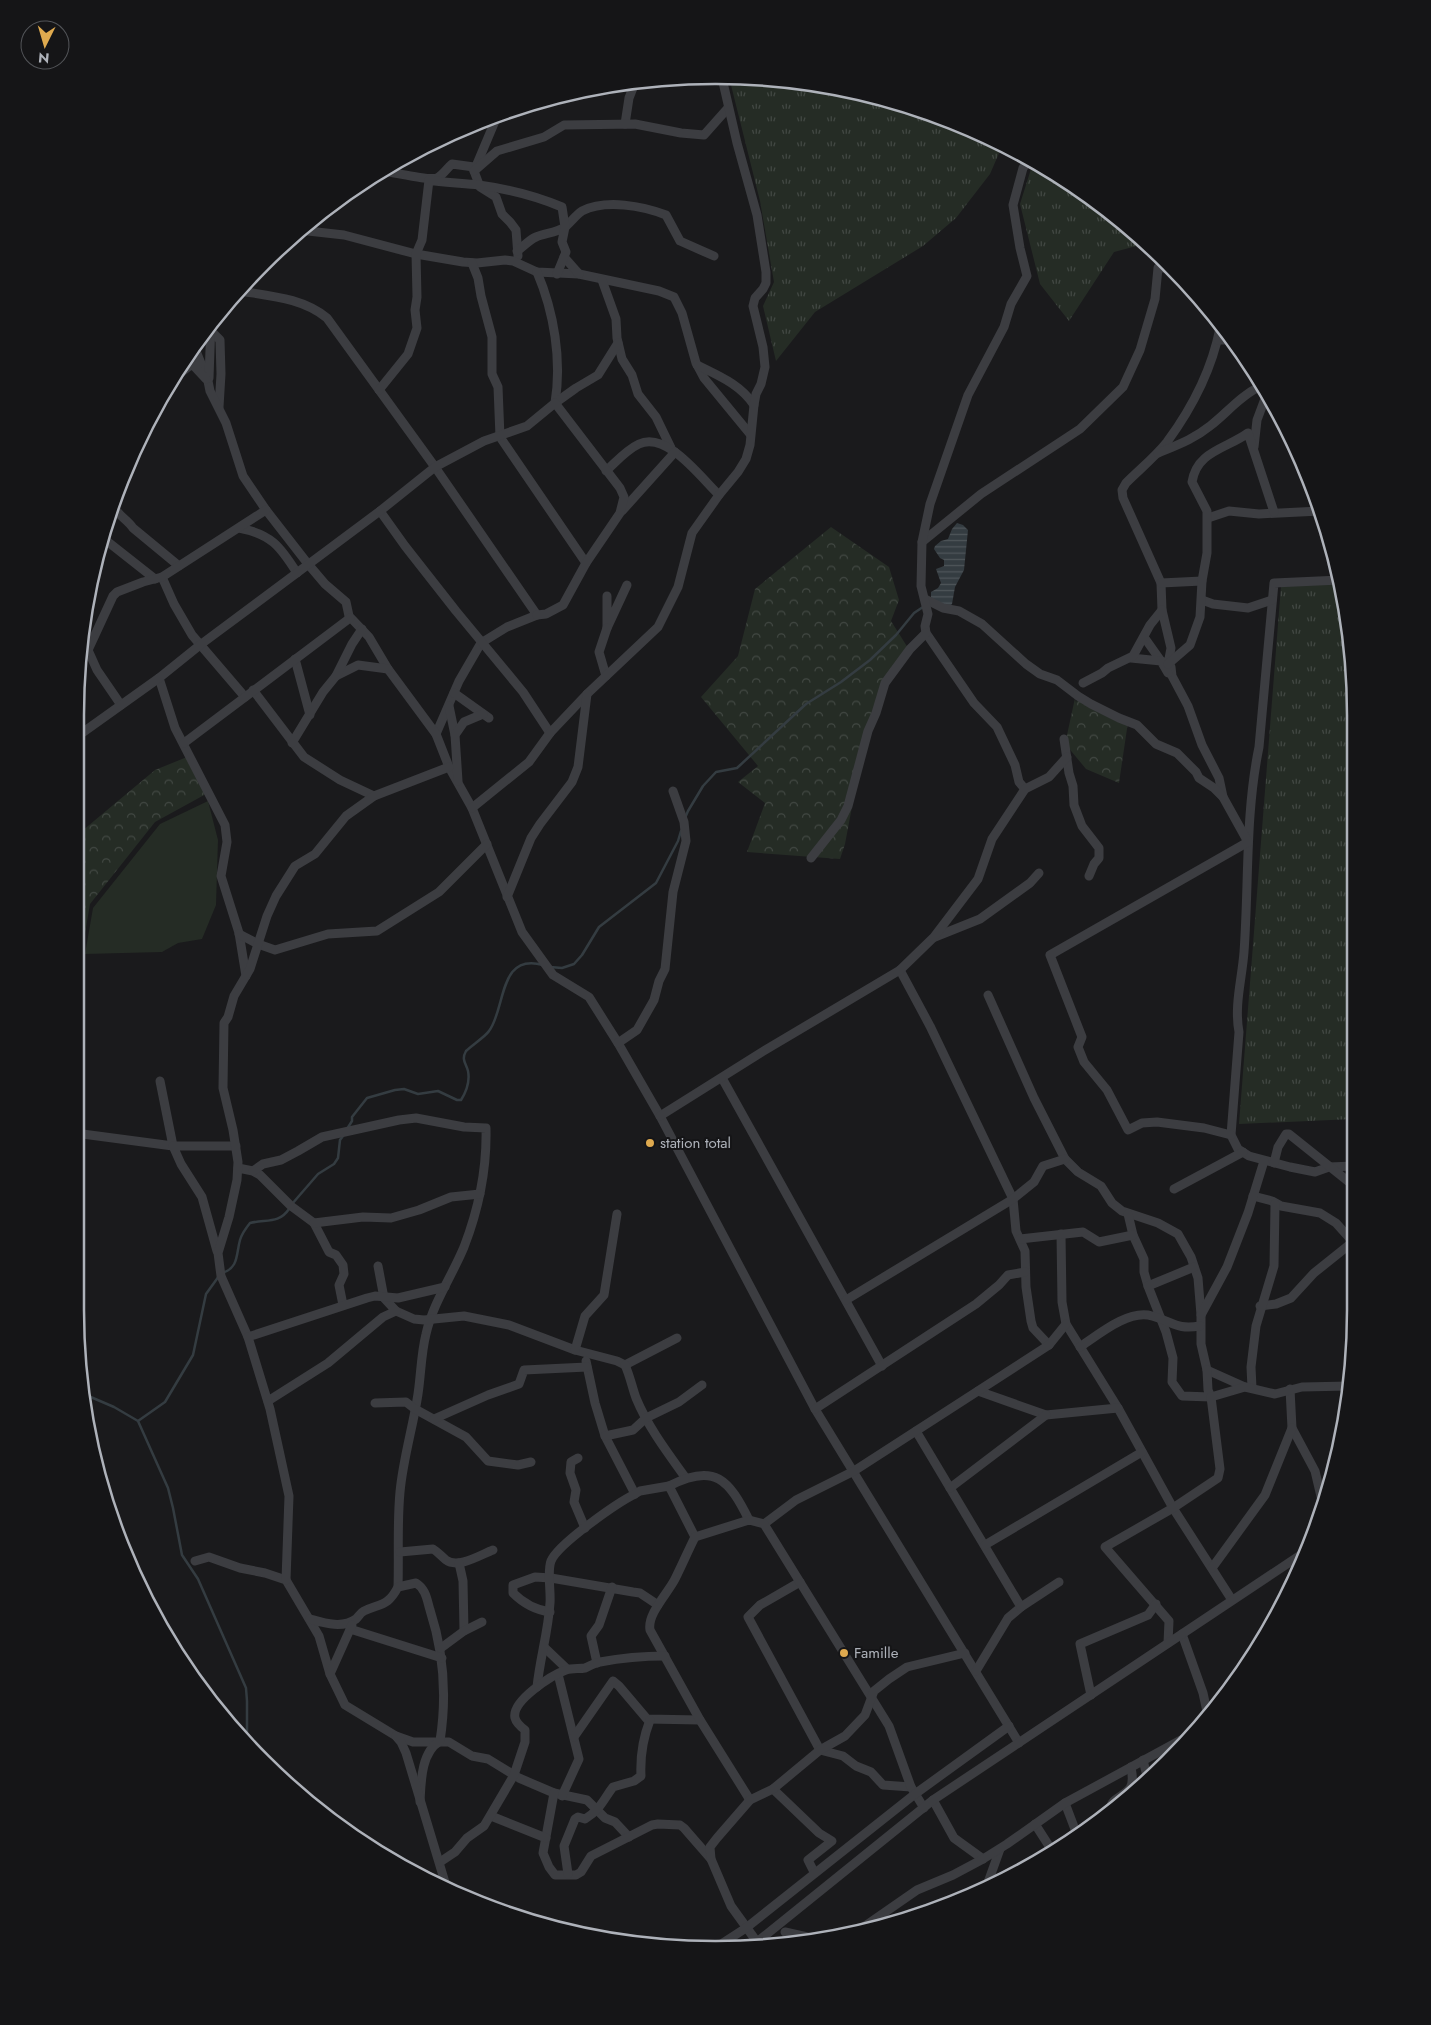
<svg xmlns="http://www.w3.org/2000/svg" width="1431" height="2025" font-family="Jost,sans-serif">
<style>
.grass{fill:url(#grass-tufts)}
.forest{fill:url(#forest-crowns)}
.park{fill:#252c25}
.water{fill:url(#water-rules)}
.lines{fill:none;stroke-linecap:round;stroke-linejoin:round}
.stream{stroke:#343c41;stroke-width:2.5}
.minor{stroke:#3c3d41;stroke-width:9}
.poi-dot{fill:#dfaa4f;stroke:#151517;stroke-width:2}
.labels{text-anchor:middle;stroke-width:4;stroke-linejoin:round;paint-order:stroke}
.poi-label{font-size:15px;fill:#aeb2ba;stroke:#151517;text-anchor:start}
.rim{fill:none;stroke:#aeb2ba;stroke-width:2.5}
</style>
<defs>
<pattern id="grass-tufts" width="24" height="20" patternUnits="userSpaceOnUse" patternTransform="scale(1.25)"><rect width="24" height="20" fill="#252c25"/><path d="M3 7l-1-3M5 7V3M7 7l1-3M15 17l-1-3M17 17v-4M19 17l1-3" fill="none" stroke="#424843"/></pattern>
<pattern id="forest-crowns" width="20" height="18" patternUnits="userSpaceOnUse" patternTransform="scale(1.25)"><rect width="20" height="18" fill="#252c25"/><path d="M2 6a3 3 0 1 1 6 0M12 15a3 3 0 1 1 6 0" fill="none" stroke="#424843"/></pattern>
<pattern id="water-rules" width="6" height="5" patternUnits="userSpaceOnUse" patternTransform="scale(1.25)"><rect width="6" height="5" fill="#343c41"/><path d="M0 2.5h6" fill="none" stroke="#4f565a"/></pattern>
</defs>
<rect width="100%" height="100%" fill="#1a1a1c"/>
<!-- grass -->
<g class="grass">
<polygon points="757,76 881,97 1003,144 990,174 956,218 923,246 815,312 776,361 763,306 774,282 760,201 729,77"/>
<polygon points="1035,163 1105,207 1144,244 1114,252 1069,321 1040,284 1020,204 1031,169"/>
<polygon points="1341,584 1350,632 1353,1119 1239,1124 1281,586"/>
</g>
<!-- forest -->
<g class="forest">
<polygon points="831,527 889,567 899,600 891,621 908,648 893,666 866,732 845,844 840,859 747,852 765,803 738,782 758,766 701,697 738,656 755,589"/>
<polygon points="1078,696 1128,722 1119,783 1086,769 1067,746 1067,735 1075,698 1076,703"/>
<polygon points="187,757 206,794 155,822 90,904 75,992 75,872 82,831 155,770"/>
</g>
<!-- park -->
<polygon class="park" points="208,801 218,840 216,905 202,939 178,943 162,952 85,954 93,908 160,824"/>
<!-- water -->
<polygon class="water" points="957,523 963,525 968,530 964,570 955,587 952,604 950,606 931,600 931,592 938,588 941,583 936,569 944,566 944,560 940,558 934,549 935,546 941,541 948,539 952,529"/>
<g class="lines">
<!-- stream -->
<g class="stream">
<polyline points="685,818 688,811 703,786 716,772 737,768 806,704 841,682 870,660 896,635 914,613 923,607"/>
<polyline points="550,967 562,968 574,964 582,955 599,927 656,883 678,841 681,831"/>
<path d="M 347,1129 L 352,1121 L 352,1117 L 367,1098 L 395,1090 L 404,1089 L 418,1094 L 438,1091 L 457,1100 L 461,1100 C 466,1092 470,1081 468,1071 C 466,1063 461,1060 466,1051 C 471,1046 486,1036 489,1031 C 506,1009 498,952 543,965"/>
<polyline points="292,1204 318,1174 334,1164 338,1158 340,1140 343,1136"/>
<path d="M 222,1273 C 239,1268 236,1254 240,1240 C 242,1233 246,1228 250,1223 C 266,1219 279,1224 289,1209"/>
<polyline points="86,1395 114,1407 138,1421 168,1488 173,1508 182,1555 198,1579 246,1688 247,1701 247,1738"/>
<polyline points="138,1421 165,1402 193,1355 206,1294 219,1276"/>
</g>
<!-- minor -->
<g class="minor">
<polyline points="498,114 474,171 480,187 496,197 502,214 510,222 516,230 518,256"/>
<polyline points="625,124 629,98 636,80"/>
<path d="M 382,171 C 393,172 429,181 437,178 C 443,175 447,168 452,164 L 474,167"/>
<polyline points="474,171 497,151 544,137 564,125 635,124 681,133 704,135 728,108"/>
<polyline points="299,230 344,235 416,254 463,262 477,263 505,260 513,261 537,272 579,274 659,291 674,297 682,313 696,363 704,378 750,434"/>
<path d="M 517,251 C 523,247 529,240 536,237 C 545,233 556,233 565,227 C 571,222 576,215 582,211 C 606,199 643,206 666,215 L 680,241 L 714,256"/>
<polyline points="564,257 579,274"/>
<polyline points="472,263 478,278 481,296 492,337 492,374 498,387 500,437 586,563"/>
<path d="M 537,272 C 554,312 562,360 555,403"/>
<polyline points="602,280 616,319 617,338 622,359 632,375 638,394 656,417 671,448"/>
<path d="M 240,291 C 270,296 303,298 327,318 L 435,467 L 537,615 L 507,627 L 481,643 L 459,681 L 436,734"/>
<path d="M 1220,328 C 1212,369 1192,408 1167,442 C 1155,457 1140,469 1126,483 L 1122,490 L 1123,498 L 1161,583 L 1162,610 L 1171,648 L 1168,664 L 1171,667 L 1172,676 L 1188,706 L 1202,745 L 1219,778 L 1223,797"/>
<polyline points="210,330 220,340 221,374 219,407"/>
<polyline points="1218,340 1229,340"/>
<polyline points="194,346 208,381 210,391 226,423 243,476 266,510 308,564 325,584 346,602 349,616 369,637 388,669 436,734 449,767 472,808 522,932 553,975 589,997 618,1043 660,1116 815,1409 1019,1743"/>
<path d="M 697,365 C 719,376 740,384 754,405"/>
<polyline points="209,378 211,321"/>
<path d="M 379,390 L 408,354 L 417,328 L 415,310 L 417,297 L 416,254 L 422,240 L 429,180 C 446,183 462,183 479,185 C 508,189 536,196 562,207 L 565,227 L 562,242 L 566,252 L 557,274"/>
<polyline points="158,401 178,375 192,364 206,379"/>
<polyline points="555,403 576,388 598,375 618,343"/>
<polyline points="1254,447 1257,420 1266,396"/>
<path d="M 1158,453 C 1177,445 1194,439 1210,426 C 1227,413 1240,396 1259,387"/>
<path d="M 606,471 C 616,462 626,450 639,444 C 667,431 701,478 719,495"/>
<path d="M 113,505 C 118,516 127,519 133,528 L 179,566"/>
<polyline points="380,511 405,546 456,611 523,692 550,733"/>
<polyline points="622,511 675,452"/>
<polyline points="1208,518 1229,511 1259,514 1320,511"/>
<path d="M 239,528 C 271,534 280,546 297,573"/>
<polyline points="103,538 155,579"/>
<polyline points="922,542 981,494 1080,429 1123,387 1140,350 1155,299 1158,268 1170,268"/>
<polyline points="162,577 174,604 192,635 245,697"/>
<path d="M 1340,580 L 1274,583 L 1259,747 C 1245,815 1249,884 1244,952 C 1242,979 1234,1005 1239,1032 L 1231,1135 L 1238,1149 L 1249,1156 L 1290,1167 L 1315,1172 L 1329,1167 L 1354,1166"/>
<polyline points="1161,583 1202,581"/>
<polyline points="607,596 607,628 627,585"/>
<polyline points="925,599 943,608 959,611 982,624 1026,664 1040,674 1057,680 1078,696 1091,704 1119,718 1137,725 1156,744 1177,753 1196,772 1199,778 1214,788 1223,797 1248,842 1050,955 1082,1037 1078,1047 1084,1062 1107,1090 1128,1130 1142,1123 1157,1122 1204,1128 1231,1135"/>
<polyline points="1202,600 1213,604 1248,608 1272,600"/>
<polyline points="1144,637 1161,661 1164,662"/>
<polyline points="1131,658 1161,661 1168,673"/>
<polyline points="295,659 310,715"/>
<path d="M 1168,664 L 1190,645 L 1200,617 L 1202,581 L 1207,553 L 1207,511 L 1192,482 C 1197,451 1226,449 1248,433 L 1274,512"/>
<polyline points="336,676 358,665 388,669"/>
<polyline points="606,676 599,652 607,628"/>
<polyline points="159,678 175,728 225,825 227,842 221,876 239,933 246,976"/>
<polyline points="1083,683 1102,673 1108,668 1133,656 1150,625 1162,610"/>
<polyline points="253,690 304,757 340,780 374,796"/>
<polyline points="454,693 489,718"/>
<polyline points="121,705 97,670 88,650 113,596 117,592 143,582 162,577 266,510"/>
<polyline points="449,706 455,735"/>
<polyline points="75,738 159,678 200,645 380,511 435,467 484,441 527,426 555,403 620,488 624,497 620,513 586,563 563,605 546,614 537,615"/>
<polyline points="1064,739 1069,773 1073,786 1074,805 1082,826 1099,848 1099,858 1094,864 1089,876"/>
<polyline points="184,743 350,618"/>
<polyline points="292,743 323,692 336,676 352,644 362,629"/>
<polyline points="458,781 455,735 464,722 483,714"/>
<polyline points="1025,789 1019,782 1015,765 997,727 974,703 926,633 925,626 928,614 921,586 922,542 930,504 968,395 1004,327 1011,304 1027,276 1020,248 1013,205 1023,168 1029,160"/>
<polyline points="472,808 529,762 550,733 587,694 658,627 678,587 692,533 719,495 738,472 746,459 750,445 754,405 756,394 761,384 765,367 763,347 753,306 755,298 763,289 766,283 766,272 757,215 737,143 722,78"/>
<polyline points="811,858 841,820 848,806 868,731 876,713 885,683 910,649 926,633"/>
<polyline points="507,897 531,838 540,824 572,782 578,767 587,694"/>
<polyline points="239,934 258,944 275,950 328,934 377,931 439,892 487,844"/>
<polyline points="935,937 980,919 1030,883 1039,873"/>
<polyline points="900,970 930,1026 1013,1199 1016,1231 1025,1251 1026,1287 1031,1321 1033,1328 1049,1345"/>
<polyline points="988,995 1034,1098 1065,1159 1078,1172 1101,1186 1112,1203 1122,1211 1158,1223 1178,1234 1191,1257 1198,1278 1201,1315 1201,1344 1207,1370 1245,1387"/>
<polyline points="618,1043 637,1030 654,1000 659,981 665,969 673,892 686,841 684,822 673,791"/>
<polyline points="722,1078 882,1366"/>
<polyline points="660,1116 762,1052 900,970 934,937 978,879 992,839 1025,789 1049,777 1067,757"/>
<polyline points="75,1133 173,1146 160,1081"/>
<polyline points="1274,1163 1278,1147 1286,1134 1289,1134 1354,1186"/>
<polyline points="238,1168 253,1171 260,1175 291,1206 314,1223 329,1252 336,1255 343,1265 344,1274 339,1285 343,1305"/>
<path d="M 253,1171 L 263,1164 L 281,1160 L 298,1151 L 322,1137 L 399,1120 L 416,1118 L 464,1127 L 486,1128 C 487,1169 479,1208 464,1247 C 452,1276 433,1303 426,1334 C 421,1354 421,1374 418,1394 C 413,1427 403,1459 400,1492 C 397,1523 399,1555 398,1587"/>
<polyline points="1174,1189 1243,1152"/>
<polyline points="1253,1196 1272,1201 1281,1206 1320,1213 1336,1223 1354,1243"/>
<polyline points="1128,1214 1133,1235 1144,1259 1144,1272 1148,1286"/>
<polyline points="314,1223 363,1217 391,1218 419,1210 451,1197 480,1194"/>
<polyline points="1061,1234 1062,1302 1066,1324 1118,1408 1173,1508 1232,1600"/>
<polyline points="1020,1239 1083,1232 1099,1242 1133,1235"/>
<polyline points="217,1251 202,1197 181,1164 173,1146 236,1146"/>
<polyline points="1194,1267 1148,1286 1166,1332 1173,1358 1172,1382 1182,1396 1211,1397 1208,1390 1207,1370"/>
<polyline points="846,1300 1013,1199 1034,1182 1043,1166 1065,1159"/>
<polyline points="1260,1306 1276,1304 1291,1298 1314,1273 1354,1241"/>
<polyline points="396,1311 414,1319 424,1320 464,1316 509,1325 575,1350 617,1361 625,1365 677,1338"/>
<polyline points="1201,1315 1227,1267 1248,1213 1264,1161"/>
<polyline points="248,1337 221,1276 218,1253 229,1217 237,1180 238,1162 233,1130 223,1088 224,1023 228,1017 234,996 250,969 267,916 276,896 295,866 315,854 346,816 374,796 449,767"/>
<path d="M 1080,1347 C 1099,1334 1129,1309 1152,1316 C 1174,1322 1176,1330 1200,1326"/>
<polyline points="575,1350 585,1316 604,1295 617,1214"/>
<polyline points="586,1361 595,1403 605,1436 635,1494"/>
<path d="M 625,1365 C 630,1376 632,1387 636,1398 C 648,1427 667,1452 685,1477"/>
<polyline points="1252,1388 1251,1367 1256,1326 1274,1266 1275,1204"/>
<polyline points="1290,1389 1292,1428 1315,1471 1323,1505"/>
<polyline points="978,1391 1046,1415 1118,1408"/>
<polyline points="268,1401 328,1363 383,1317 396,1311 384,1298 378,1266"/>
<polyline points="375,1403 406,1402 415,1409 466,1437 488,1461 518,1465 531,1462"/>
<polyline points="815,1409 976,1304 999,1285 1008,1275 1025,1272"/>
<polyline points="434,1419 488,1395 519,1384 524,1370 587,1367"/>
<polyline points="916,1431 1021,1607 1008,1618 976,1671"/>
<polyline points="605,1436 633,1430 646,1418 679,1402 702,1385"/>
<polyline points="578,1458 571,1462 570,1473 576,1490 574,1502 585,1528"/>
<path d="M 669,1486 C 715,1462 729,1480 749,1520"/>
<polyline points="950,1488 1046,1415"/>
<polyline points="764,1524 796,1500 854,1471 1049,1345 1066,1324"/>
<polyline points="985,1545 1142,1452"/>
<path d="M 400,1552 L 433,1549 C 438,1552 441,1556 446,1560 C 458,1569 480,1555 493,1550"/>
<polyline points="195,1561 209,1557 240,1568 265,1573 286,1580 319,1636 330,1674 345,1705 396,1736 413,1742 449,1742 472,1756 488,1759 519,1778 554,1793 587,1800 605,1818 615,1822 629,1837"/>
<polyline points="459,1563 463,1581 464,1631"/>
<polyline points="1212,1568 1265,1495 1292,1428"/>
<polyline points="286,1580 289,1496 270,1409 248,1337 367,1298 375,1296 398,1298 445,1287"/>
<polyline points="800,1582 760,1605 748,1617 820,1750 843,1756 856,1766 871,1772 883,1785 911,1787"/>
<polyline points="1021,1607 1059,1582"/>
<path d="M 550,1612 C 536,1610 523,1603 513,1593 L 513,1585 L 535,1577 L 551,1578 L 633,1592 L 640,1593 L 658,1605"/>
<path d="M 310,1619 C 324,1623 342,1629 356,1619 C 359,1616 360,1613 364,1611 C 382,1603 388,1606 398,1587 L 416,1583 C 426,1589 427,1600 430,1610 C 444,1653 447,1696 440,1741 C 421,1752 421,1782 420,1802"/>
<polyline points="350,1629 442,1658"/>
<polyline points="1182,1634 1203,1693 1208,1716"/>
<polyline points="1168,1643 1169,1621 1105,1547 1173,1508 1218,1478 1220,1469 1211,1397 1245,1387 1275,1394 1302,1387 1349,1386"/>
<polyline points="441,1648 464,1631 482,1622"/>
<polyline points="545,1648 567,1669"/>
<polyline points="597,1663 591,1636 599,1625 612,1587"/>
<polyline points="330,1674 352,1625"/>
<polyline points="558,1674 579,1759 562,1796"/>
<path d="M 537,1687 C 540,1658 548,1633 550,1603 C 551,1592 547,1571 551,1561 C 558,1544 617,1503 635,1494 L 640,1491 L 669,1486 L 695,1537"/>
<polyline points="1091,1695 1080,1644 1148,1615 1156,1604"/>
<polyline points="396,1736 401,1742 406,1753 447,1889"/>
<polyline points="574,1737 613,1681 619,1686 647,1719 700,1720"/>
<polyline points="1181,1744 1181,1740 1191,1734"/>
<polyline points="1143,1760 1148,1780"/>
<polyline points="773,1789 819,1833 832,1841 808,1860 814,1872"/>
<polyline points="554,1793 543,1853 549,1867 555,1875 576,1875 581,1872 591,1856 652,1825 658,1824 680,1825 684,1828 711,1859"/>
<path d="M 750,1800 L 700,1720 L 650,1630 C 647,1614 668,1593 675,1579 C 682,1565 688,1551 695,1537 L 749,1520 L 764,1524 L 889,1726 L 911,1787 L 924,1808"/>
<polyline points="933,1800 954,1838 983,1859"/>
<polyline points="1065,1803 1076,1832"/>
<path d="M 1110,1809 C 1112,1797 1124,1797 1130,1788 C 1134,1782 1132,1773 1131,1767"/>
<polyline points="491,1816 546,1838"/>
<polyline points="1035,1824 1051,1849"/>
<path d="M 440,1862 L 455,1852 L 467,1838 L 484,1826 L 514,1775 L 525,1742 L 525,1730 C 521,1727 516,1722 515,1718 C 511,1701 552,1675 566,1670 C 572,1668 579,1669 585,1668 C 590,1666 594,1663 600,1662 C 621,1658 643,1656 665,1656"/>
<path d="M 568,1874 L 564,1846 L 575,1819 L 578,1817 L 585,1819 C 601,1809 603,1800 613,1787 L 634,1781 L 641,1776 C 640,1756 643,1738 650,1720"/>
<polyline points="986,1888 1000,1849"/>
<polyline points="785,1932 821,1940"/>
<polyline points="855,1933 917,1890 953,1875 983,1859 1007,1844 1065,1803 1181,1740"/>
<polyline points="757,1942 731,1906 711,1859 710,1847 717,1838 750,1800 773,1789 820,1750 845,1736 865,1715 874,1691 889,1679 907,1667 965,1653"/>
<polyline points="752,1946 933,1800 1305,1552"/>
<polyline points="712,1950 746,1928 915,1794 1009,1726"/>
</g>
</g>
<!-- markers -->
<g class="poi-dot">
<circle cx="650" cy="1143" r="5"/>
<circle cx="844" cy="1653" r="5"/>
</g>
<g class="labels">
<!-- poi labels -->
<g class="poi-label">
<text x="660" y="1148">station total</text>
<text x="854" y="1658">Famille</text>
</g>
</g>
<!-- crop -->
<path d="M0 0H1431V2025H0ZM715 84H716A631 631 0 0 1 1347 715V1310A631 631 0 0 1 716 1941H715A631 631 0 0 1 84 1310V715A631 631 0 0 1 715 84Z" fill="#151517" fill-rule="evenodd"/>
<path class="rim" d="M715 84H716A631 631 0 0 1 1347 715V1310A631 631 0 0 1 716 1941H715A631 631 0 0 1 84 1310V715A631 631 0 0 1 715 84Z"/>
<!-- north arrow -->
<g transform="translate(45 45) rotate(185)"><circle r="24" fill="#151517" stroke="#525458"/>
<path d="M0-4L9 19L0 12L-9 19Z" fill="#dfaa4f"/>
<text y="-8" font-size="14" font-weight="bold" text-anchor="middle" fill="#aeb2ba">N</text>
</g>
</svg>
